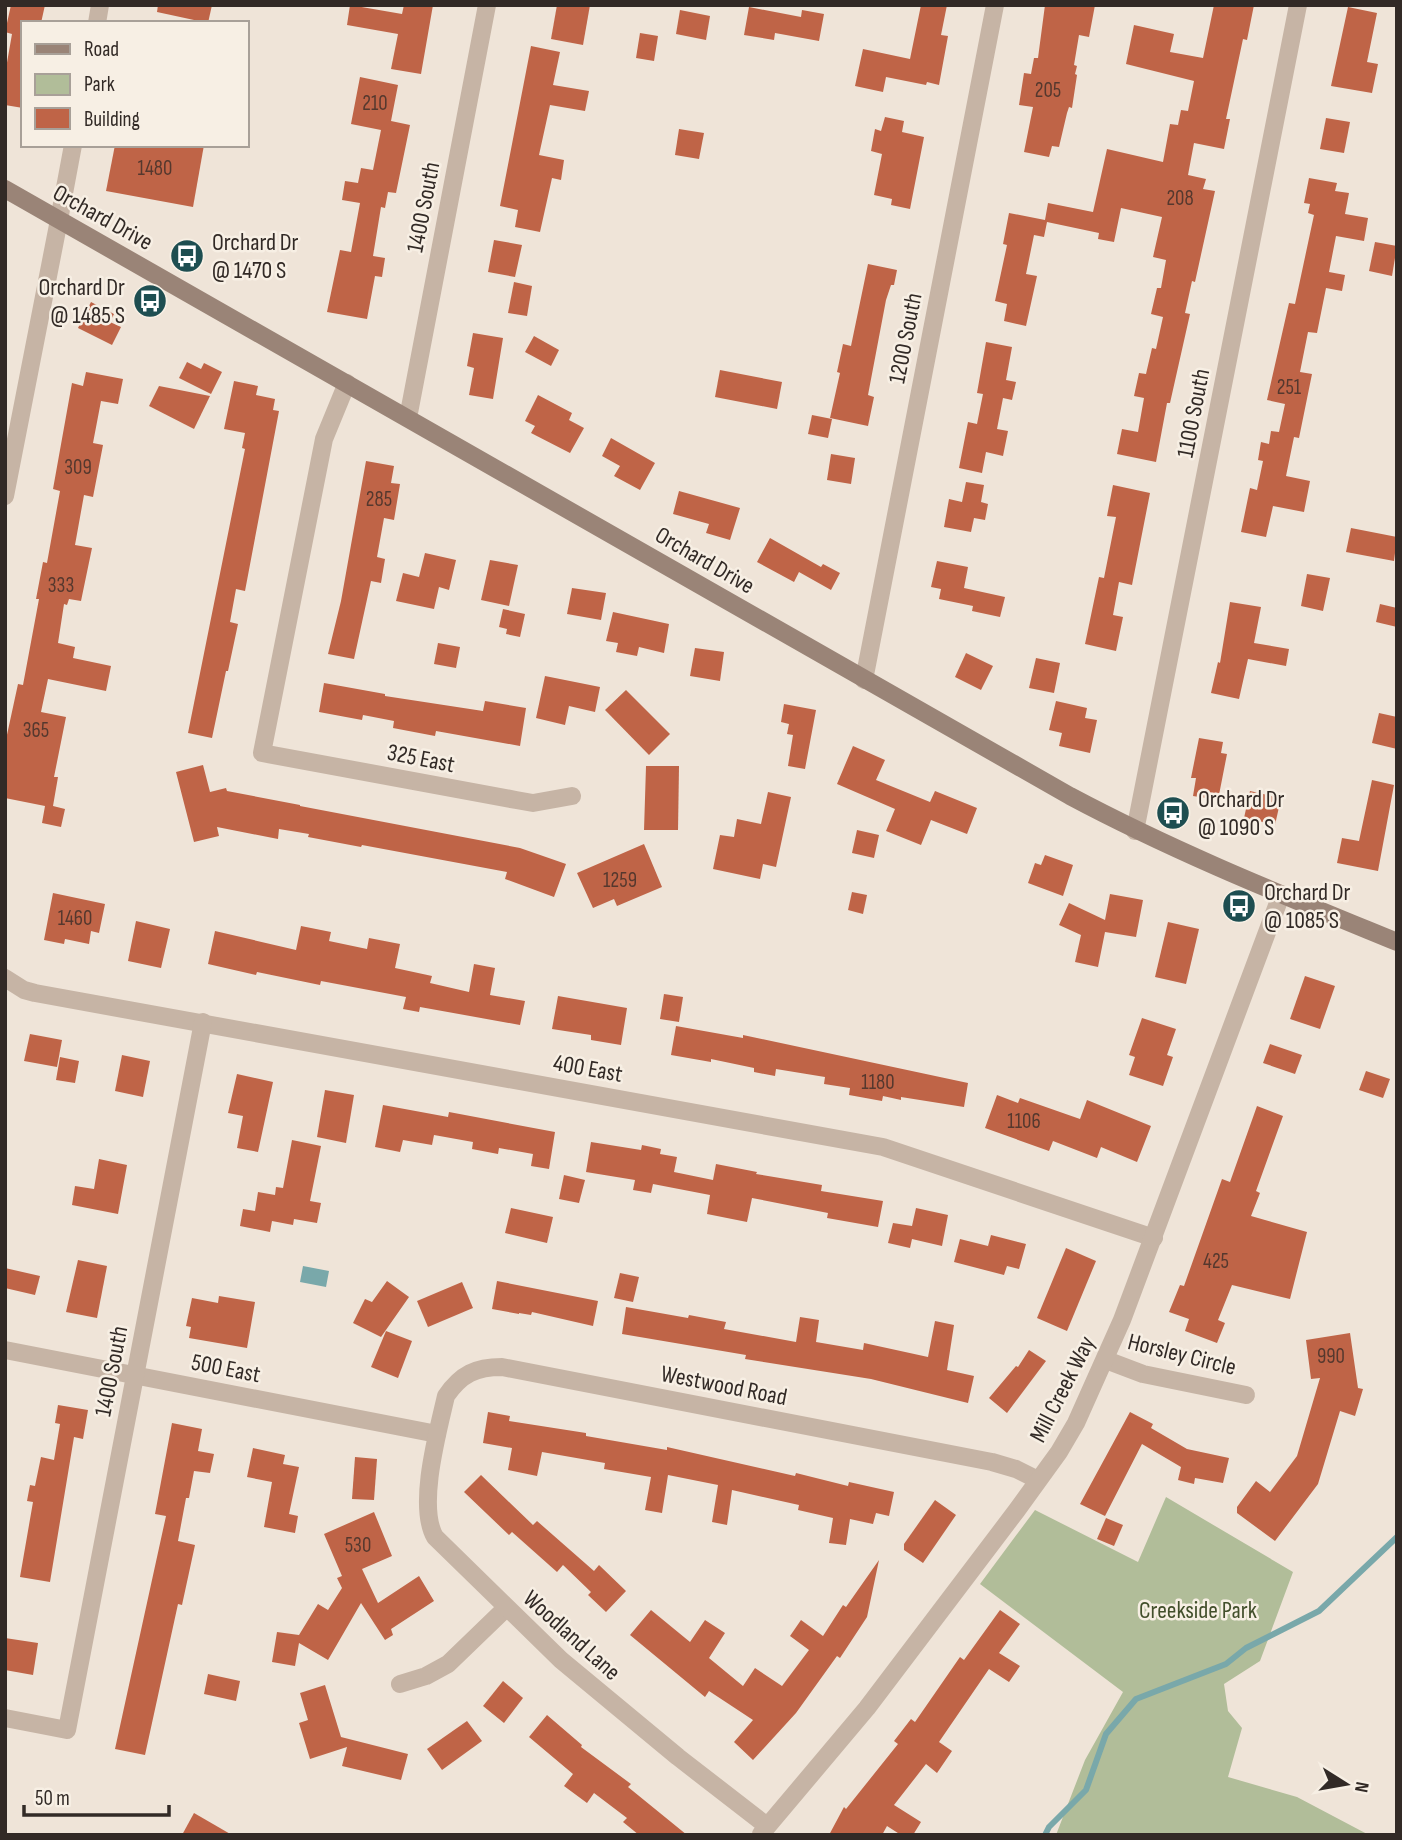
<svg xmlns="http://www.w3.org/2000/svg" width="1402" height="1840" font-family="'Sofia Sans Condensed',sans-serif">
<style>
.green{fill:#b1bd99}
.water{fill:#79a8aa}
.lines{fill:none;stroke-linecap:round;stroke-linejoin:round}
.stream{stroke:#79a8aa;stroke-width:6}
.building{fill:#bf6447}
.minor{stroke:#c6b4a5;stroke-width:18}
.tertiary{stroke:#c6b4a5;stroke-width:18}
.secondary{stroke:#9a8477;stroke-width:18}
.labels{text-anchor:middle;stroke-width:5;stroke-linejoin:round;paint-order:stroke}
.number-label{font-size:21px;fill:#55382e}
.street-label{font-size:24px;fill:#322a26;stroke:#f7efe4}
.poi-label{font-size:24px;fill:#322a26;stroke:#f7efe4;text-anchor:start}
.park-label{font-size:24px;fill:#424f2b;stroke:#f7efe4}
</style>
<rect width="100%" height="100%" fill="#efe4d8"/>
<!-- green -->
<polygon class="green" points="1166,1497 1293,1572 1260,1661 1224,1684 1228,1711 1242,1728 1228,1777 1297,1797 1369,1835 1056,1835 1085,1760 1123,1692 980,1584 1035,1510 1138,1562"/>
<!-- water -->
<polygon class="water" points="303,1266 329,1271 326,1287 300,1282"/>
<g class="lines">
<!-- stream -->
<polyline class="stream" points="1045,1835 1049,1827 1086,1790 1106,1734 1136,1699 1226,1664 1246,1648 1319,1611 1397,1537"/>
</g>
<!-- building -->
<g class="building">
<polygon points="11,5 45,5 41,23 23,23 23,108 5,105 5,74 12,34 5,32"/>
<polygon points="158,5 212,5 208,23 157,12"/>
<polygon points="350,5 402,14 404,5 433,5 421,74 391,69 398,34 347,25"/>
<polygon points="557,5 590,5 583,45 551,39"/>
<polygon points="921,5 947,5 941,35 948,36 939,85 927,82 926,85 886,77 883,92 855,86 863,49 910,59"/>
<polygon points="1045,5 1095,5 1089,37 1079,35 1074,65 1077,66 1075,74 1077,75 1072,108 1069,107 1067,113 1059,147 1052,146 1049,157 1024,152 1033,107 1019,105 1024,73 1031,74 1034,58 1038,58"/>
<polygon points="1214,5 1254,5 1247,40 1243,39 1226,119 1230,119 1224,149 1194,143 1188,175 1206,179 1203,189 1215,191 1195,282 1192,281 1185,313 1190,314 1170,403 1167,403 1156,462 1117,454 1122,429 1138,432 1144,398 1134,396 1139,373 1146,374 1152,348 1156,349 1163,317 1151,314 1157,288 1161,288 1166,260 1153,257 1162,217 1121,208 1114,242 1098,239 1099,233 1047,222 1044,237 1034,235 1026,274 1037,276 1026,326 1004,321 1007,304 995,301 1007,245 1003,244 1009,213 1045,220 1048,203 1093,212 1107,149 1163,162 1170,124 1178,125 1181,110 1188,111 1194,81 1126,64 1134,25 1174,34 1170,52 1203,58"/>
<polygon points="749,7 801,17 802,10 824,14 819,41 775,33 774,40 744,35"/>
<polygon points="1348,7 1377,13 1367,62 1378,64 1372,93 1331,86"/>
<polygon points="680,10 710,16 706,40 676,34"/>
<polygon points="640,33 658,36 654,61 636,58"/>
<polygon points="531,46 560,52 553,85 589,91 585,111 550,105 539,155 564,160 561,180 552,178 540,232 515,227 518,210 500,206"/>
<polygon points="360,77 398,85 391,121 410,125 396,193 388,192 385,208 381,207 373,256 385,258 382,277 375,276 367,319 327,312 340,250 351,252 360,203 342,200 345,181 358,183 361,168 373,170 381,130 351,124"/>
<polygon points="885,117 904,121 902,132 924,137 910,209 891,205 892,199 874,195 882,154 871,151 875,129 881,131"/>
<polygon points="1326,118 1350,122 1344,153 1320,149"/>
<polygon points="679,129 704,133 699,159 675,155"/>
<polygon points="115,145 204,145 193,207 106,191"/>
<polygon points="1309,178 1337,183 1335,191 1349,193 1345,214 1368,218 1364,241 1336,236 1329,272 1345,275 1342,291 1326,288 1317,333 1308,332 1300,372 1312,374 1299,438 1294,437 1286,476 1310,481 1304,512 1273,506 1266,537 1241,532 1250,488 1257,490 1263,461 1258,460 1261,442 1269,444 1271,431 1279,432 1285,404 1267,400 1289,303 1295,304 1314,215 1308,213 1310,204 1304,203"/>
<polygon points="494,240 522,245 515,277 488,272"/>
<polygon points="1375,242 1397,246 1392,276 1369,271"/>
<polygon points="868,264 897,270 894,285 891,285 886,300 868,395 874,397 868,426 830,418 840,373 837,372 843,344 851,346"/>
<polygon points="514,282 532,286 527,316 508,313"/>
<polygon points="91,302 114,314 110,322 121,327 112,345 78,328"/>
<polygon points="473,333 503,338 493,399 469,395 474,368 467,366"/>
<polygon points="534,336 559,350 551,366 525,352"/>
<polygon points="986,342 1012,347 1006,380 1016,382 1012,400 1003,398 997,429 1008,431 1003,456 986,452 982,473 959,468 968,422 977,424 983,394 977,393"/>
<polygon points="187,362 201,369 204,363 222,372 211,394 179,378"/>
<polygon points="720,370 782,382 777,409 715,397"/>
<polygon points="86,372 123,379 118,404 101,401 93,443 103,445 93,497 84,495 75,545 92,548 81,601 69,599 67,605 64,604 58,643 75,647 73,658 111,666 106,691 48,679 41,712 66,717 54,777 58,777 53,806 65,809 61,827 42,823 45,806 5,798 5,744 18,684 23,685 39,599 36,599 43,562 47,563 60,491 53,489 72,383 83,386"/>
<polygon points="234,381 258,386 256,395 275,399 273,410 279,411 245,591 236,589 230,622 238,624 228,671 226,671 212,738 188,733 245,449 242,448 245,433 224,429"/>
<polygon points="159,386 210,396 194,429 149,406"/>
<polygon points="538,395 572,413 569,420 584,428 570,453 531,433 535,426 525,421"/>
<polygon points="812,415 832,419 828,438 808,434"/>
<polygon points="611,438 655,463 640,490 614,476 620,466 602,456"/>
<polygon points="831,454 855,458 851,484 827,480"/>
<polygon points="366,461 394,466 391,483 400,484 394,520 384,518 377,557 385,559 381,583 371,581 354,659 328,654 341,601"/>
<polygon points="966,482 984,485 981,502 988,504 985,520 974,518 971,532 944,527 949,499 962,502"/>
<polygon points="1113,485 1150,493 1132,585 1119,582 1113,615 1123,617 1116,651 1085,644 1099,577 1104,578 1116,517 1107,516"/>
<polygon points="679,491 740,508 730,540 706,533 709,524 673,514"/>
<polygon points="1351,528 1397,537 1394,561 1346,552"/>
<polygon points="770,538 821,567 823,564 840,573 831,590 799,572 794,582 757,562"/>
<polygon points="425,553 456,560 449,590 439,587 434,609 396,601 403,573 419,577"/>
<polygon points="490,560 518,565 509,606 481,600"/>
<polygon points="937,561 968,567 964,588 1005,597 1000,617 972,611 973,606 939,599 941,589 931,587"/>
<polygon points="1307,574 1330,578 1323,611 1301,606"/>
<polygon points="572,588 606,593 601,620 567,614"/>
<polygon points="1230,602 1261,607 1254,643 1289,649 1286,666 1248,659 1239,699 1211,693 1218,662 1220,663"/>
<polygon points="1380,604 1397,608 1397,627 1376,622"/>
<polygon points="503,609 525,614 520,637 506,634 507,629 499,627"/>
<polygon points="613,612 669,624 664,653 639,647 637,656 616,652 618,643 606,641"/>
<polygon points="438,643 460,647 456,668 434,664"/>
<polygon points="695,648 724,652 720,681 690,676"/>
<polygon points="966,653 993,666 981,690 955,677"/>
<polygon points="1036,658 1060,663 1054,693 1029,688"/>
<polygon points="545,676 600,687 595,712 569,706 565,725 536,718"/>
<polygon points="324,683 385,694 385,696 483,711 485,701 526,708 520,746 436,731 435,736 393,728 394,721 363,715 362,720 319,712"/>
<polygon points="626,690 670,734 649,755 605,710"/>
<polygon points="1056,701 1087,708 1085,718 1097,720 1090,753 1059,746 1062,733 1049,730"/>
<polygon points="784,704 816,710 805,769 788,766 793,735 787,734 789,724 781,722"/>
<polygon points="1379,713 1397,717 1397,749 1372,743"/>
<polygon points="1199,738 1223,742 1221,753 1227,754 1218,800 1193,796 1196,778 1191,778"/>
<polygon points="853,746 885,760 876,780 930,802 935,791 977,808 967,834 931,820 921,845 886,831 895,809 837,784"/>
<polygon points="203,765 210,792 226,788 227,791 300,805 300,806 520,848 566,864 554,897 505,879 507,872 362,845 361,847 308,837 309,834 279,829 278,839 217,827 219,836 194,842 176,772"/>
<polygon points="646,766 679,766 678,830 644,830"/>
<polygon points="1372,780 1394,785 1378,871 1337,863 1342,838 1359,841"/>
<polygon points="1250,791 1281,798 1275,825 1244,818"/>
<polygon points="768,792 791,797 776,867 763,864 760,879 713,869 720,835 734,837 737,819 761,824"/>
<polygon points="857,830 879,835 874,858 852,853"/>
<polygon points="644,844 662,887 617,906 614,899 593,908 577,873"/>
<polygon points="1045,855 1073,865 1063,896 1028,883 1035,863 1041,865"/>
<polygon points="852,892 867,895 863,914 848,910"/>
<polygon points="53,893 105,904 99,933 91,931 89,944 65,939 64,944 44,940"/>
<polygon points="1110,894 1143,900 1136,937 1105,932 1098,967 1075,962 1081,935 1059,925 1069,903 1105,920"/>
<polygon points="136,921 170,929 161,968 128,961"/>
<polygon points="1168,922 1199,929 1186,984 1155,977"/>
<polygon points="301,926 331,932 329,941 367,949 369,938 400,944 395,968 432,976 430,983 469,992 474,964 495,968 490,995 525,1001 520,1025 420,1007 419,1012 403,1009 406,997 321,981 320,985 257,972 256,975 208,964 215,931 296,950"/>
<polygon points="1305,976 1335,986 1320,1029 1290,1019"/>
<polygon points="664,994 683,997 679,1022 660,1019"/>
<polygon points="558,996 627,1008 621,1045 591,1040 591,1035 552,1029"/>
<polygon points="1142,1018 1176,1029 1167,1055 1173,1057 1163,1086 1129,1075 1135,1057 1129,1055"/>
<polygon points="676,1026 743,1038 743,1035 968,1083 964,1107 901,1097 901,1100 883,1096 882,1101 849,1095 850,1088 824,1084 825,1077 776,1069 775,1076 754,1072 754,1068 711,1059 711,1062 671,1055"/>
<polygon points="30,1034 62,1040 57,1067 24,1061"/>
<polygon points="1270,1044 1302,1055 1295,1074 1263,1063"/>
<polygon points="122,1055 150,1061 143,1097 115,1091"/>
<polygon points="60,1057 79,1061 75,1083 56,1080"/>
<polygon points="1366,1071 1390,1079 1383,1098 1359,1090"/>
<polygon points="237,1074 273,1082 258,1152 237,1148 243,1116 228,1113"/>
<polygon points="325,1090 354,1095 346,1143 317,1137"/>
<polygon points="997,1095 1018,1103 1020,1098 1080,1119 1087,1100 1151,1126 1137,1162 1101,1147 1097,1158 1053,1141 1049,1151 985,1128"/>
<polygon points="383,1105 448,1117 449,1112 555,1132 549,1169 531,1166 533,1154 499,1148 498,1154 472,1149 473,1142 434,1135 432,1145 403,1140 400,1152 375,1147"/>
<polygon points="1257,1106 1283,1116 1256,1191 1260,1193 1251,1216 1307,1232 1290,1299 1232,1285 1218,1320 1225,1323 1217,1343 1185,1331 1189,1319 1169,1312 1180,1285 1184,1286 1222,1179 1230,1182"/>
<polygon points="292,1140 321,1146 310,1201 321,1203 317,1223 294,1219 293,1225 272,1221 270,1232 240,1226 243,1209 255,1211 258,1192 275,1195 276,1187 283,1188"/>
<polygon points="591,1142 641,1150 642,1145 661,1149 660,1154 677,1157 674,1172 713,1180 716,1164 757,1172 756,1174 822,1185 821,1191 883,1201 878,1227 827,1218 828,1213 752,1198 747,1222 707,1214 710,1195 653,1184 651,1193 633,1190 635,1180 586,1172"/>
<polygon points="99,1159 127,1165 118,1214 72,1205 75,1186 94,1189"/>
<polygon points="564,1175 585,1180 579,1203 559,1199"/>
<polygon points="511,1208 553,1217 547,1243 505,1233"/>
<polygon points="916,1208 948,1215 942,1246 912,1239 910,1248 888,1243 893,1223 912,1226"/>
<polygon points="991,1235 1026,1244 1019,1269 1007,1266 1004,1275 954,1262 960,1239 988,1246"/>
<polygon points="1066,1248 1096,1261 1067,1331 1037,1318"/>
<polygon points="78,1260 107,1266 97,1318 66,1312"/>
<polygon points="5,1268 40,1276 35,1295 5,1288"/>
<polygon points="620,1273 639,1277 633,1302 614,1298"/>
<polygon points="387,1281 409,1297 381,1337 353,1323 365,1299 372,1302"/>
<polygon points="497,1281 598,1301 593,1326 532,1312 531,1315 519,1313 519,1314 492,1309"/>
<polygon points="462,1282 473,1308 428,1327 417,1301"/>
<polygon points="219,1296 255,1302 247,1348 189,1338 191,1327 186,1326 192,1298 218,1303"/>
<polygon points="626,1307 688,1318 689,1315 726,1322 724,1329 796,1342 800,1317 819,1320 816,1342 863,1350 864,1343 928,1357 935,1321 954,1325 947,1370 974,1376 968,1403 871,1379 745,1359 746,1355 622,1334"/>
<polygon points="386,1331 412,1341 398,1378 371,1367"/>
<polygon points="1350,1333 1358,1388 1363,1389 1355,1416 1340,1411 1318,1484 1275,1541 1237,1513 1237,1507 1256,1481 1270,1492 1297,1456 1320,1378 1311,1379 1306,1340"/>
<polygon points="1029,1350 1046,1361 1007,1413 989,1398 1016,1366 1018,1367"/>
<polygon points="58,1405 88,1410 83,1439 74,1437 50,1582 20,1577 33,1502 27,1501 30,1485 35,1486 41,1457 54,1460 60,1424 55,1423"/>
<polygon points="488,1412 510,1416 509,1421 586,1433 586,1436 667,1450 667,1447 795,1476 796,1473 848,1486 849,1482 894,1492 889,1516 876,1513 873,1524 850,1519 846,1545 829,1543 833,1518 798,1510 799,1505 732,1490 727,1525 712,1522 718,1485 668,1475 662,1513 645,1510 651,1477 604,1469 605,1463 542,1452 537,1476 508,1470 512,1448 483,1443"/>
<polygon points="1130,1412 1153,1424 1151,1428 1187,1449 1229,1458 1223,1483 1195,1478 1194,1484 1178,1480 1181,1467 1142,1444 1105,1516 1080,1504"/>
<polygon points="172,1423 202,1429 198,1451 214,1454 210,1473 194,1471 189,1498 186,1498 178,1541 195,1545 182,1605 178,1604 145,1755 115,1749 166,1516 155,1514"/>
<polygon points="253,1448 285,1455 283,1464 299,1467 289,1514 298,1516 295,1533 264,1527 272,1482 247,1477"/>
<polygon points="355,1457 377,1459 374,1500 352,1499"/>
<polygon points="481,1475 533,1525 537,1521 594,1571 599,1565 626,1591 606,1612 588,1595 591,1592 563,1565 557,1572 512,1532 509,1535 464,1492"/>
<polygon points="935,1500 956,1515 923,1563 904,1550 904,1544"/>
<polygon points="374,1512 392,1556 362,1569 378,1603 419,1576 434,1601 391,1629 393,1635 385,1640 361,1603 328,1660 299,1643 295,1666 272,1662 277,1632 299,1635 318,1604 328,1610 342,1588 337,1578 342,1576 324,1534"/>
<polygon points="1106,1518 1123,1525 1114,1546 1097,1539"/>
<polygon points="879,1560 867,1617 840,1658 837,1656 796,1713 753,1760 734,1742 753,1720 709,1691 705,1697 630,1635 651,1610 690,1642 705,1620 725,1633 709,1658 743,1686 755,1668 782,1686 809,1650 790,1636 801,1620 823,1636 843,1605 846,1607"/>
<polygon points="1000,1610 1020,1624 999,1653 1020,1666 1009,1682 989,1669 939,1742 952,1751 937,1773 926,1764 894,1805 921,1822 913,1835 901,1835 887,1826 882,1835 829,1835 844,1807 846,1809 898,1744 894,1741 911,1719 915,1722 960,1657 964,1660"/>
<polygon points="5,1638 38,1643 33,1675 5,1670"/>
<polygon points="208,1674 240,1681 236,1701 204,1694"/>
<polygon points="503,1681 523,1698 504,1723 483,1706"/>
<polygon points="325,1685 341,1737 408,1754 401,1780 342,1766 347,1747 310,1759 299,1723 308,1720 300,1693"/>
<polygon points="547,1715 582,1745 581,1747 631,1784 628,1787 687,1835 639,1835 623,1822 627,1818 594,1793 587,1803 564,1786 573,1774 529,1737"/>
<polygon points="467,1721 482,1741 442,1770 427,1749"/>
<polygon points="194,1813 232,1835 182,1835"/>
</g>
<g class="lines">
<!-- minor -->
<g class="minor">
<polyline points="347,383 324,439 262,753 516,800 533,803 572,796"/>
<polyline points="408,418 487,5"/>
<polyline points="5,496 59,220"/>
<polyline points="864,680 995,5"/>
<polyline points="1135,831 1298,5"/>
<polyline points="5,978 24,990 35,993 883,1147 1154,1238"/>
<polyline points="5,1350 437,1434"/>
<polyline points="1106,1360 1143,1374 1246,1395"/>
<polyline points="400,1684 426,1676 448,1664 506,1608"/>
<polyline points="5,1718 67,1730 203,1022"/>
<path d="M 767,1826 L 678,1757 L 561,1660 L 435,1537 C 417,1506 438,1431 446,1396 C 461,1374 476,1367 502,1367 L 992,1462 L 1016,1469 L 1038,1480"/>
<polyline points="761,1834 867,1708 1017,1510 1059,1452 1076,1423 1122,1320 1281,895"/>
</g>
<!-- tertiary -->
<g class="tertiary">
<polyline points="97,23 100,5"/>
<polyline points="59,220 73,145"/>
</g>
<!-- secondary -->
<path class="secondary" d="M 5,189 L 1070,796 C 1177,853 1285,896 1397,942"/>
</g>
<!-- icons -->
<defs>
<g id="bus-disc" transform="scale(1.75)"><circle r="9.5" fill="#1e4e51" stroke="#f7efe4"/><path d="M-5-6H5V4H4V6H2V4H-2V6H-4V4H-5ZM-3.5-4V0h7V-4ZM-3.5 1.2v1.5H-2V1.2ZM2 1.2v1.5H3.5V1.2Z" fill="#fff"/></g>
</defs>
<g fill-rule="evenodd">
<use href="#bus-disc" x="187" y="256"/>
<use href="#bus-disc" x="150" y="301"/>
<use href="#bus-disc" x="1173" y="813"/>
<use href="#bus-disc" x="1239" y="906"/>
</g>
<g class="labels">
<!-- number labels -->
<g class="number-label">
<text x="1048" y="97">205</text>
<text x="375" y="110">210</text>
<text x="155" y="175">1480</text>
<text x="1180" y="205">208</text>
<text x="1289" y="394">251</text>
<text x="78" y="474">309</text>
<text x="379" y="506">285</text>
<text x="61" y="592">333</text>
<text x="36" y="737">365</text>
<text x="620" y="887">1259</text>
<text x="75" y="925">1460</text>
<text x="878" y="1089">1180</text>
<text x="1024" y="1128">1106</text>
<text x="1216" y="1268">425</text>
<text x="1331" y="1363">990</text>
<text x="358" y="1552">530</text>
</g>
<!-- street labels -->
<g class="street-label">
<text transform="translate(423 207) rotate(-79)" y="8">1400 South</text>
<text transform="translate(103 217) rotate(29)" y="8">Orchard Drive</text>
<text transform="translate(905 338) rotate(-79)" y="8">1200 South</text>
<text transform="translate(1193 413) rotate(-79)" y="8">1100 South</text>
<text transform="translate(705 560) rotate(30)" y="8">Orchard Drive</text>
<text transform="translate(421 758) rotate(11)" y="8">325 East</text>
<text transform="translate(588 1068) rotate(10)" y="8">400 East</text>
<text transform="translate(1182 1354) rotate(14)" y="8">Horsley Circle</text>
<text transform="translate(226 1368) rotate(11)" y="8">500 East</text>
<text transform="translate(111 1371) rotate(-79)" y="8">1400 South</text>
<text transform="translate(724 1385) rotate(11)" y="8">Westwood Road</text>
<text transform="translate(1062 1389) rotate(-63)" y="8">Mill Creek Way</text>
<text transform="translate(572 1635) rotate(42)" y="8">Woodland Lane</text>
</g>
<!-- poi labels -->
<g class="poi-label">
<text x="212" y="250">Orchard Dr<tspan x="212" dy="28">@ 1470 S</tspan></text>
<text x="125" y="295" text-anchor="end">Orchard Dr<tspan x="125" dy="28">@ 1485 S</tspan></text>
<text x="1198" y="807">Orchard Dr<tspan x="1198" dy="28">@ 1090 S</tspan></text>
<text x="1264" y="900">Orchard Dr<tspan x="1264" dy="28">@ 1085 S</tspan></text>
</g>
<!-- park labels -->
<g class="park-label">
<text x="1198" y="1618">Creekside Park</text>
</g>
</g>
<!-- border -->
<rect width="1402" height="1840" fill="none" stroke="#322a26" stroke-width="14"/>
<!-- legend -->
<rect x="21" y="21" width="228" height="126" fill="#f7efe4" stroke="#a8a098" stroke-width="2"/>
<rect x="35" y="44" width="35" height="10" fill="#9a8477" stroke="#a8a098" stroke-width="2"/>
<text x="84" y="56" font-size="21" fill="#322a26">Road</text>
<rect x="35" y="74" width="35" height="21" fill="#b1bd99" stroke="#a8a098" stroke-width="2"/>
<text x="84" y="91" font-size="21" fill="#322a26">Park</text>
<rect x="35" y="108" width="35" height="21" fill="#bf6447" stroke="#a8a098" stroke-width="2"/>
<text x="84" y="126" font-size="21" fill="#322a26">Building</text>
<!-- north arrow -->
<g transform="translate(1346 1784) rotate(101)" stroke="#f7efe4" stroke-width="5" paint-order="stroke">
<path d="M0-5L12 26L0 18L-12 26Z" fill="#322a26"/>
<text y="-10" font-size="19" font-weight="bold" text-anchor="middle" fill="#322a26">N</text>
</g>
<!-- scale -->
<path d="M24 1805v10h145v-10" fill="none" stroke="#322a26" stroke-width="3.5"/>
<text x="35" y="1805" font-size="21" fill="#322a26" stroke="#f7efe4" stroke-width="5" paint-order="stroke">50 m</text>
</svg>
